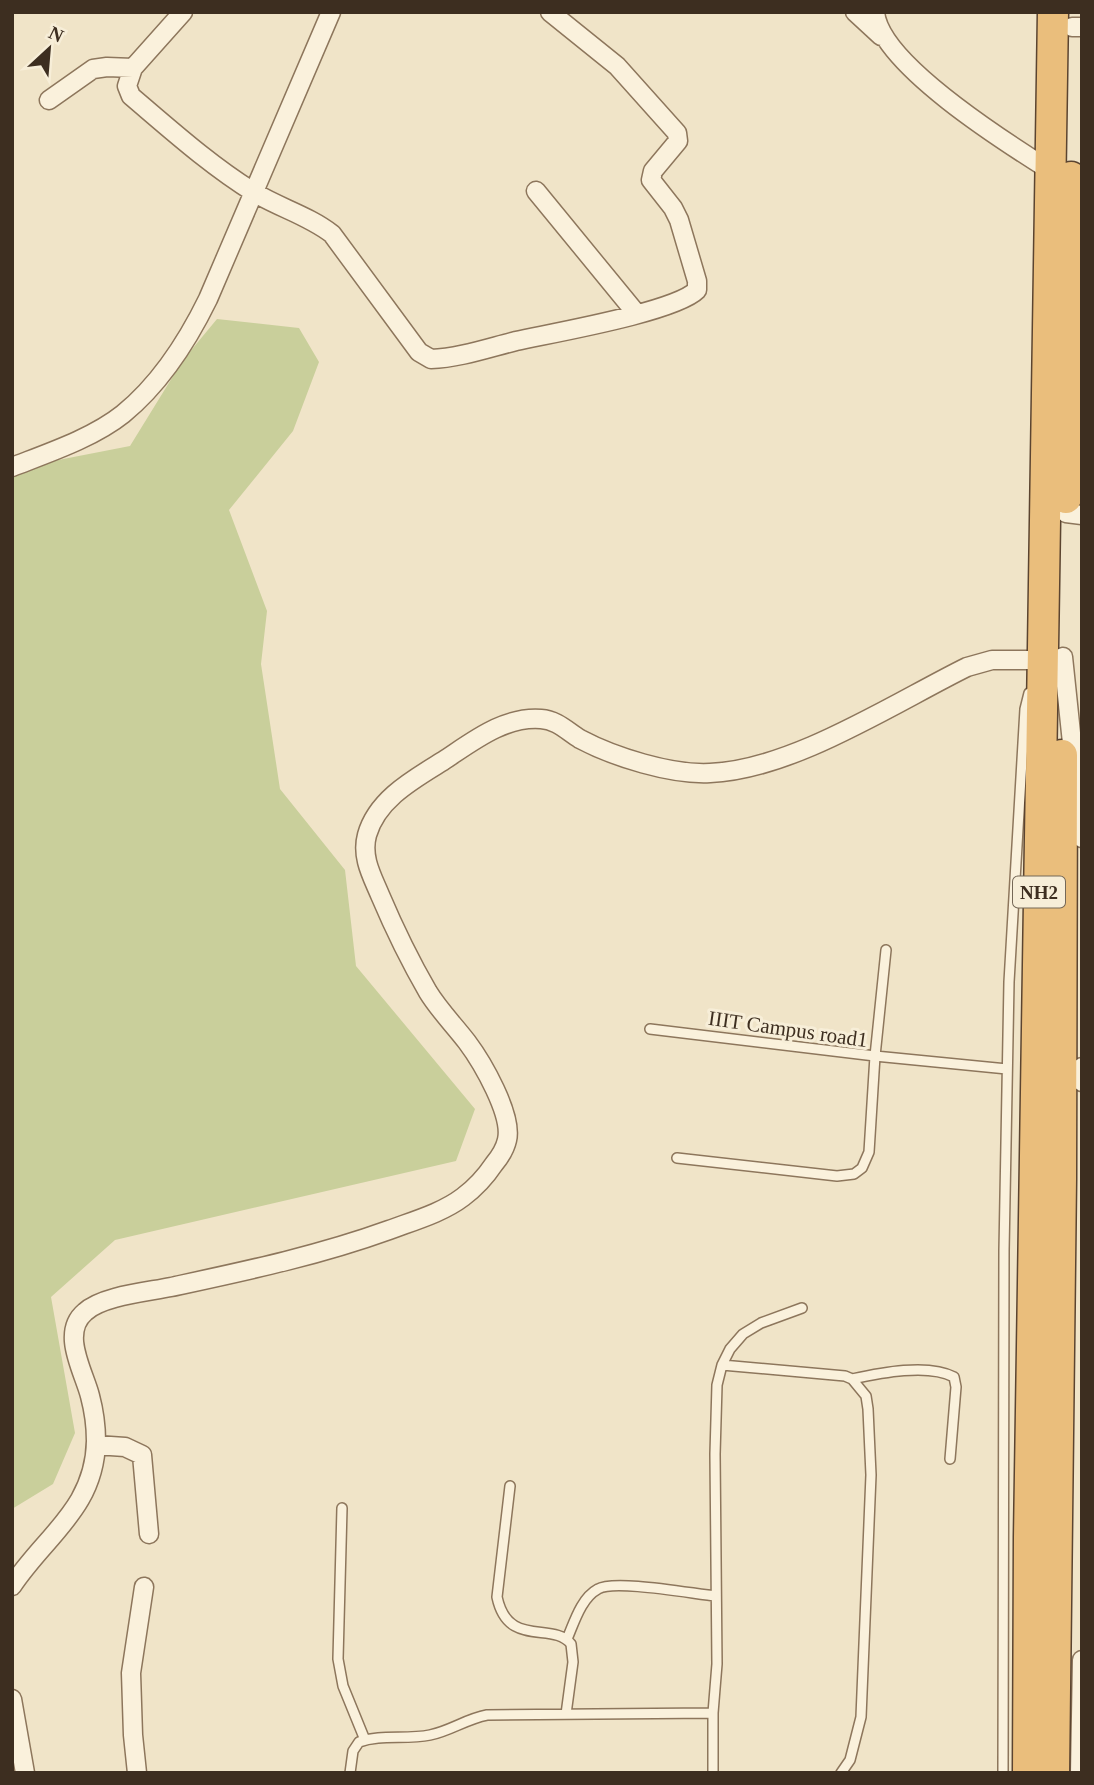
<svg xmlns="http://www.w3.org/2000/svg" width="1094" height="1785" font-family="'Times New Roman',serif">
<rect width="100%" height="100%" fill="#f0e4c8"/>
<path fill="#c9cf9b" d="M 217,319 L 299,328 L 319,362 L 293,431 L 229,510 L 267,611 L 261,664 L 280,789 L 345,870 L 356,966 L 475,1109 L 456,1161 L 115,1240 L 51,1297 L 75,1433 L 53,1484 L 12,1509 L 12,469 L 130,446 L 183,360 Z"/>
<g fill="none" stroke-linecap="round" stroke-linejoin="round">
<g stroke="#8d765c" stroke-width="12">
<path id="service" d="M 650,1029 L 875,1056 L 1007,1069
M 677,1158 L 837,1176 L 854,1174 L 862,1168 L 869,1152 L 875,1056 L 886,950
M 722,1365 L 845,1376 L 852,1379 L 866,1396 L 868,1409 L 871,1475 L 861,1717 L 850,1760 L 841,1773
M 852,1379 C 880,1373 928,1363 954,1377 L 956,1387 L 950,1459
M 510,1486 L 497,1597 C 508,1649 553,1621 571,1644 L 573,1662 L 566,1714
M 342,1508 L 338,1659 L 343,1686 L 365,1740
M 567,1639 C 574,1623 581,1598 598,1589 C 614,1579 694,1594 716,1596
M 350,1773 L 353,1751 L 359,1742 C 381,1734 406,1740 430,1735 C 450,1731 466,1719 487,1715 L 713,1713
M 713,1773 L 713,1713 L 717,1664 L 715,1454 L 717,1385 L 722,1365 L 730,1349 L 743,1334 L 761,1323 L 802,1308
M 1003,1773 L 1004,1251 L 1009,982 L 1025,709 L 1029,693"/>
</g>
<g stroke="#8d765c" stroke-width="21">
<path id="minor" d="M 183,12 L 133,68 L 127,86 L 131,96 C 171,130 211,166 255,193 C 280,208 309,216 332,234 L 419,352 L 431,359 C 459,358 488,348 516,341 C 552,333 675,312 697,290 L 697,281 L 679,220 L 673,208 L 651,180 L 653,171 L 678,141 L 677,133 L 617,66 L 550,12
M 855,12 L 881,36
M 875,12 C 880,64 1008,144 1051,171
M 1072,27 L 1082,27
M 49,100 L 93,69 L 107,67 L 133,68
M 536,191 L 636,313
M 12,467 C 48,453 93,438 123,414 C 161,383 187,342 208,299 L 331,12
M 1066,513 L 1082,515
M 1063,657 L 1082,838
M 1082,1067 L 1082,1082
M 96,1445 L 125,1447 L 142,1455 L 149,1534
M 12,1586 C 45,1536 95,1508 96,1441 C 96,1426 94,1411 90,1396 C 84,1372 60,1333 85,1312 C 102,1296 147,1292 171,1287 C 245,1271 317,1256 389,1230 C 413,1221 442,1213 463,1197 C 475,1188 486,1176 494,1164 C 499,1158 505,1149 507,1140 C 513,1115 482,1062 467,1042 C 454,1025 439,1010 428,992 C 410,961 394,928 380,895 C 372,876 361,857 367,835 C 377,799 414,779 443,761 C 472,742 504,716 541,719 C 557,720 567,731 580,739 C 614,757 671,775 710,773 C 792,770 894,703 967,667 L 992,660 L 1043,660
M 12,1699 L 25,1773
M 137,1773 L 133,1735 L 131,1673 L 144,1587
M 1080,1773 L 1082,1660"/>
</g>
<g stroke="#5b4430" stroke-width="33">
<path id="trunk" d="M 1066,498 L 1071,177
M 1028,1773 L 1029,1537 L 1053,12
M 1054,1773 L 1061,1179 L 1062,755"/>
</g>
<use href="#service" stroke="#faf1dc" stroke-width="9"/>
<use href="#minor" stroke="#faf1dc" stroke-width="18"/>
<use href="#trunk" stroke="#eabe7c" stroke-width="30"/>
</g>
<g text-anchor="middle" stroke-width="6" stroke-linejoin="round" paint-order="stroke">
<rect fill="#f7eed8" stroke="#756857" stroke-width="2" x="1013" y="876.5" width="52" height="31" rx="5"/>
<g font-size="19" font-weight="bold" fill="#3d2e20">
<text x="1039" y="899">NH2</text>
</g>
<g font-size="21" fill="#3d2e20" stroke="#f7eed8">
<text transform="translate(788 1029) rotate(8)" y="7">IIIT Campus road1</text>
</g>
</g>
<rect width="1094" height="1785" fill="none" stroke="#3d2e20" stroke-width="28"/>
<g transform="translate(49 49) rotate(26)" stroke="#f7eed8" stroke-width="5" paint-order="stroke">
<path d="M0-5L12 26L0 18L-12 26Z" fill="#3d2e20"/>
<text y="-10" font-size="19" font-weight="bold" text-anchor="middle" fill="#3d2e20">N</text>
</g>
</svg>
